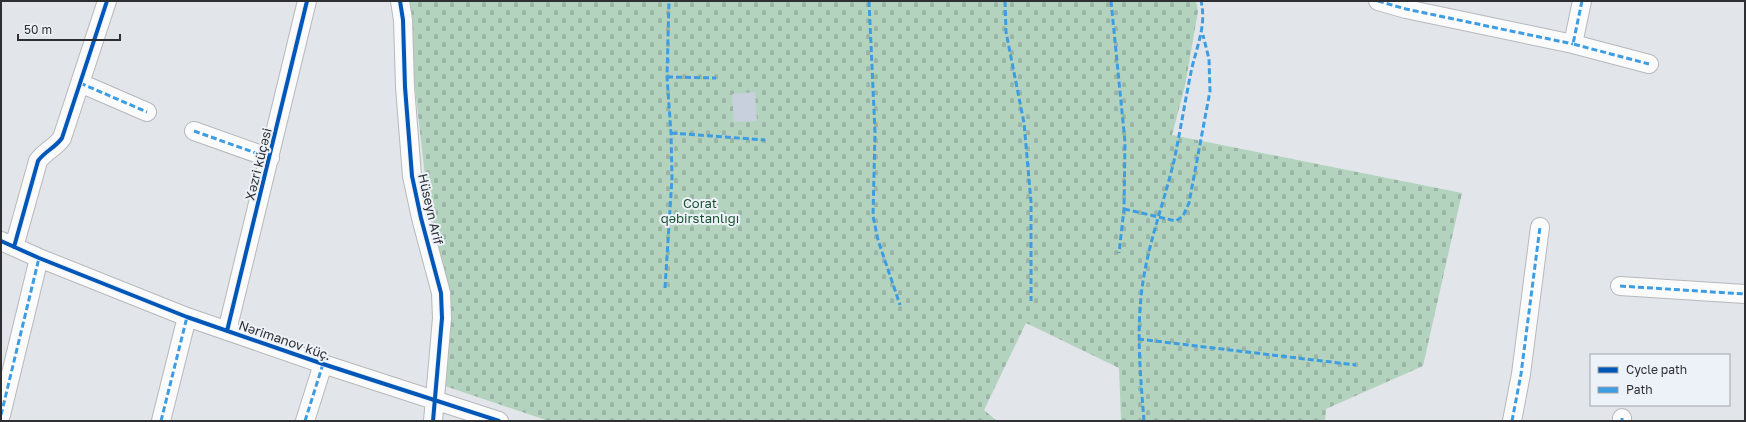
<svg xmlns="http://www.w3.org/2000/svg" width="1746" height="422" font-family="'Golos Text',sans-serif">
<defs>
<pattern id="cemetery-stones" width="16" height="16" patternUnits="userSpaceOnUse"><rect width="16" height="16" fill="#b3d3bf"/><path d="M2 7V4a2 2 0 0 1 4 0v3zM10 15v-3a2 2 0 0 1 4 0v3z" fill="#9ab5a5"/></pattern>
</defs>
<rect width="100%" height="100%" fill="#e2e5e9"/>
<path fill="url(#cemetery-stones)" d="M 409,1 L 1196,1 L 1198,11 L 1185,86 L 1172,135 L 1462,193 L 1423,366 L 1326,409 L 1325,421 L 1121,421 L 1119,368 L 1026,323 L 984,410 L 997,421 L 549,421 L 442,385 L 448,345 L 450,299 L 427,193 L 414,79 L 413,21 Z"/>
<path fill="#c9d0dd" d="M 755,92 L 757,121 L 734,122 L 732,94 Z"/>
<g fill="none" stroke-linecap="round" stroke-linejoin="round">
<g stroke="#b6b8bb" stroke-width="20">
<path id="minor" d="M 400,1 L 403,20 L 405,87 L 412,176 L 421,218 L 441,293 L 442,318 L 433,421
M 1378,1 L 1406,9 L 1573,44
M 1582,1 L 1573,44 L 1649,64
M 80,83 L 147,112
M 194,131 L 270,158
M 1,241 L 39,258 L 187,317 L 323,364 L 499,421
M 14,247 L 38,161 C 45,151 55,148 62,138 L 107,1
M 1620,286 L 1745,294
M 227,331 L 307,1
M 1,415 L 39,258
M 161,421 L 187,317
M 305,421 L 323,364
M 1512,421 L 1521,374 L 1540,227
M 1622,421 L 1622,418"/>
</g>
<use href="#minor" stroke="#fbfbfc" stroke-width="18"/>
<path stroke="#3d9de2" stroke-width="3" stroke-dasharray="6 3" stroke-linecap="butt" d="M 869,1 L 875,132 L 873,216 L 878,240 L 900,305
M 1005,1 L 1006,32 L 1024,123 L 1031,202 L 1031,301
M 1111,1 L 1125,142 L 1124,209 L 1119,253
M 1378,1 L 1406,9 L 1573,44
M 1582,1 L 1573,44 L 1649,64
M 667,77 L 716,78
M 80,83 L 147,112
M 194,131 L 270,158
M 671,133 L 765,140
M 1124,209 L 1176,221 L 1183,216 L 1189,203 L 1210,91 L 1209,59 L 1203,35
M 1620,286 L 1745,294
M 665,288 L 672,178 L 671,133 L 667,77 L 669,1
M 1138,339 L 1356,365
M 1,415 L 39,258
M 161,421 L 187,317
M 305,421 L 323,364
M 1144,421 C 1140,369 1135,322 1145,270 C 1152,233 1165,198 1174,161 C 1180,132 1185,102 1191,72 C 1196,48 1207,26 1201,1
M 1512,421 L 1521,374 L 1540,227
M 1622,421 L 1622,418"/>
<g stroke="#edf2f9" stroke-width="6">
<path id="cycleway" d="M 400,1 L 403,20 L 405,87 L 412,176 L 421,218 L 441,293 L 442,318 L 433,421
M 1,241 L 39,258 L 187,317 L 323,364 L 499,421
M 14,247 L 38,161 C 45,151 55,148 62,138 L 107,1
M 227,331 L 307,1"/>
</g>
<use href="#cycleway" stroke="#0057b8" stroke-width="4"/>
</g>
<g text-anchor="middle" stroke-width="4" stroke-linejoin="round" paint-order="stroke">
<g font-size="13" fill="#2d2f32" stroke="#edf2f9">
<text transform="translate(258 164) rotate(-76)" y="5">Xəzri küçəsi</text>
<text transform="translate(431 209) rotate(77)" y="5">Hüseyn Arif</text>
<text transform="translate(285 340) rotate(19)" y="5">Nərimanov küç.</text>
</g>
<g font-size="13" fill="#1b5331" stroke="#edf2f9">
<text x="700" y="208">Corat<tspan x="700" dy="15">qəbirstanlığı</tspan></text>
</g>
</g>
<rect width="1746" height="422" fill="none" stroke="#2d2f32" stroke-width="4"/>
<rect x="1590" y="354" width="140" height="52" fill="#edf2f9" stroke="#a0a4a9"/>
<rect x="1598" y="367" width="20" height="6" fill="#0057b8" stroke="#a0a4a9"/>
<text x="1626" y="374" font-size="12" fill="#2d2f32">Cycle path</text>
<rect x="1598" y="387" width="20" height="6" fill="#3d9de2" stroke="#a0a4a9"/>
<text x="1626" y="394" font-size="12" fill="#2d2f32">Path</text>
<path d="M18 34v6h102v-6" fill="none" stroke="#2d2f32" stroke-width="2"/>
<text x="24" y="34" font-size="12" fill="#2d2f32" stroke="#edf2f9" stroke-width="3" paint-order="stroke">50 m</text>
</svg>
